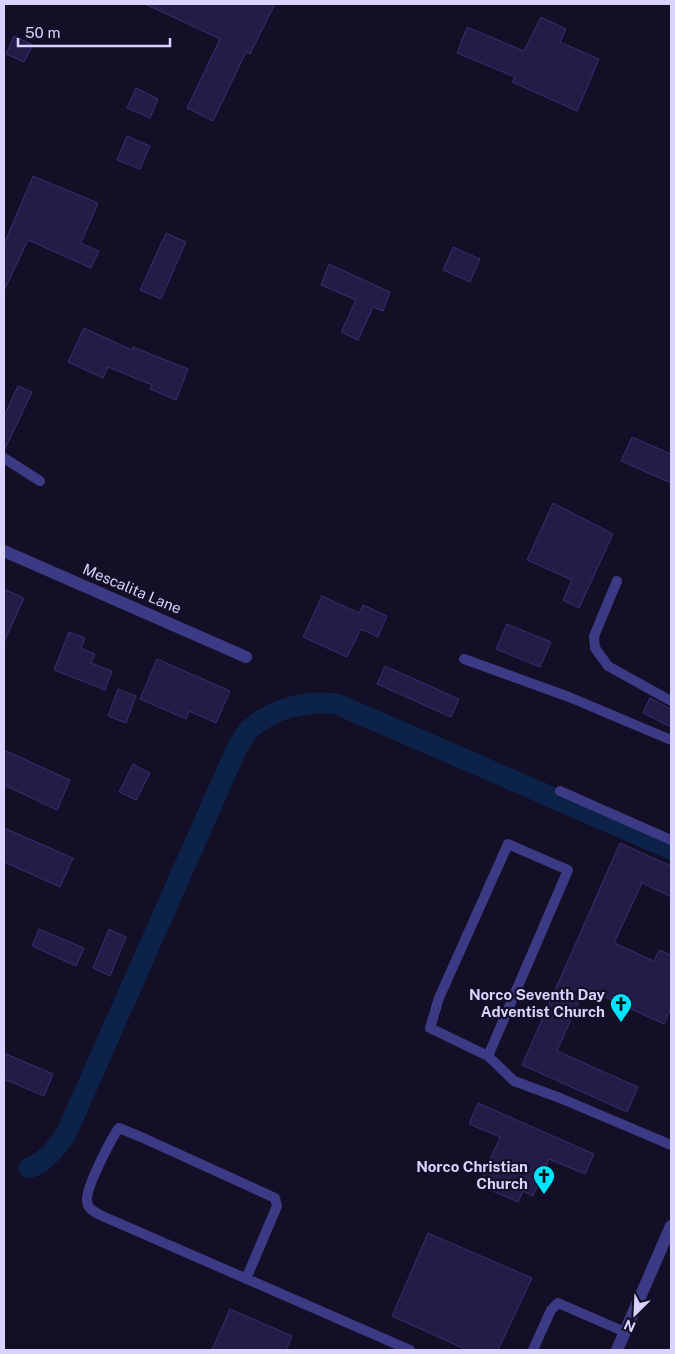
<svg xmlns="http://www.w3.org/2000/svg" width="675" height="1354" font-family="'Public Sans',sans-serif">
<rect width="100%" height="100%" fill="#130f26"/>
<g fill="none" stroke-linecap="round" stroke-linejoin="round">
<path stroke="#0c2248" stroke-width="21" d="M 29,1168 C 45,1162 57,1148 66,1134 L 236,750 C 240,744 244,735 249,730 C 273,708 306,700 337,704 L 671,849"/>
</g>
<path fill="#241b47" stroke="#3b2d73" d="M 145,4 L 275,4 L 250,54 L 246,52 L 213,121 L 187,108 L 220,39 Z
M 541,17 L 566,29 L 560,42 L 599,59 L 577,111 L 512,82 L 515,77 L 457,53 L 467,27 L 524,51 Z
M 14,36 L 33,45 L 24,62 L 6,54 Z
M 136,88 L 158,99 L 150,118 L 127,108 Z
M 127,136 L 150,146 L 140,169 L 117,160 Z
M 33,176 L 98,203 L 81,243 L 99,251 L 91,268 L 28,240 L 4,291 L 4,244 Z
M 166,233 L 186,242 L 161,299 L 140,290 Z
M 453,247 L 480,259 L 470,282 L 443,270 Z
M 329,264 L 390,292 L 383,311 L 373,307 L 358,340 L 341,332 L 356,300 L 321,285 Z
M 84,328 L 132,350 L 133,347 L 188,369 L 176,400 L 150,389 L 152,385 L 108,367 L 103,378 L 68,362 Z
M 18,386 L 32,392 L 4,451 L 4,416 Z
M 632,437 L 671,454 L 671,483 L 621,461 Z
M 553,503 L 613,534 L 579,608 L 563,600 L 572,580 L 527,560 Z
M 4,589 L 24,598 L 4,642 Z
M 322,596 L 359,613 L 363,605 L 387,616 L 378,637 L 361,629 L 347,657 L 303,637 Z
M 507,624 L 551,642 L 540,667 L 496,649 Z
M 69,632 L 85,638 L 81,648 L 95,654 L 91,663 L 112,671 L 105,690 L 54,670 Z
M 157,659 L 230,691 L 216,723 L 189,711 L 186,719 L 140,699 Z
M 385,666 L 459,699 L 451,717 L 377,684 Z
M 118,689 L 136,696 L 126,723 L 108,716 Z
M 650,698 L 671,709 L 671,727 L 643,713 Z
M 4,750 L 70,780 L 57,810 L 4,785 Z
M 133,764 L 150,773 L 136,800 L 119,792 Z
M 4,828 L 73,858 L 60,887 L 4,862 Z
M 620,843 L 671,866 L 671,897 L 642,883 L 614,943 L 654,961 L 659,950 L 671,955 L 671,1008 L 664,1024 L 585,988 L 557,1051 L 638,1087 L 627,1112 L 522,1065 Z
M 39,929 L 84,948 L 76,966 L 32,946 Z
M 109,929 L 126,937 L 110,976 L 93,968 Z
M 4,1053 L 53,1074 L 44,1096 L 4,1079 Z
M 478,1103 L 594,1154 L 585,1174 L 549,1159 L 533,1196 L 523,1191 L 518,1202 L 479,1185 L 500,1137 L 469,1124 Z
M 428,1233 L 532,1278 L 498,1350 L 467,1350 L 392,1316 Z
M 230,1309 L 292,1336 L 286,1350 L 212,1350 Z"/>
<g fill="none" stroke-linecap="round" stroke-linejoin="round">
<path stroke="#3d3a85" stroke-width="10" d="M 4,458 L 40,481
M 617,581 L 594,636 L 595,648 L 608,666 L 671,701
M 464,659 L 569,697 L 671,740
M 560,791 L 671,840
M 488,1056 L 568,870 L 508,844 L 439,998 L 430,1028 L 488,1056 L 514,1081 L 560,1098 L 671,1145
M 246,1279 L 277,1206 L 275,1198 L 141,1137 L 119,1128 C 111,1139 85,1189 87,1201 C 88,1209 93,1211 100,1215 L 410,1350
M 533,1350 L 551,1310 L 558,1303 L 625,1332"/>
<path stroke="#3d3a85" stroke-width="12" d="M 4,551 L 246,657
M 617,1350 L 671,1226"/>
</g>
<defs>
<g id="church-pin" transform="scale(1.125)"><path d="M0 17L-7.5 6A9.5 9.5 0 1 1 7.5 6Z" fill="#00e5ff" stroke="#130f26"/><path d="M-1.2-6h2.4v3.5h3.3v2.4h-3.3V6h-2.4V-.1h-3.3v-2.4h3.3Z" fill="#111"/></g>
</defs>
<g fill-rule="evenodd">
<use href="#church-pin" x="621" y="1004"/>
<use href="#church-pin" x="544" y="1176"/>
</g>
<g text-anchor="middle" stroke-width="4.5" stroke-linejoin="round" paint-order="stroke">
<g font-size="15" fill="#d9d4ff" stroke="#130f26">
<text transform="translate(132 589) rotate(23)" y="5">Mescalita Lane</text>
</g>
<g font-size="15" font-weight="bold" fill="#d9d4ff" stroke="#130f26" text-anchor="end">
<text x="605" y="1000">Norco Seventh Day<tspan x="605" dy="17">Adventist Church</tspan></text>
<text x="528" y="1172">Norco Christian<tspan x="528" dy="17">Church</tspan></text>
</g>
</g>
<rect width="675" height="1354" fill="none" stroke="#d9d4ff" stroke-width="10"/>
<g transform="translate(635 1314) rotate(204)" stroke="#130f26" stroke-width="4" paint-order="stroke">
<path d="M0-4L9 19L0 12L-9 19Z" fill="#d9d4ff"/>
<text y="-8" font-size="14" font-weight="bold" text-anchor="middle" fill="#d9d4ff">N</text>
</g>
<path d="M18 38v8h152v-8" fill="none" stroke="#d9d4ff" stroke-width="2.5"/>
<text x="25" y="38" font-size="15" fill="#d9d4ff" stroke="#130f26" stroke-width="4" paint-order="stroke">50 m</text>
</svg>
